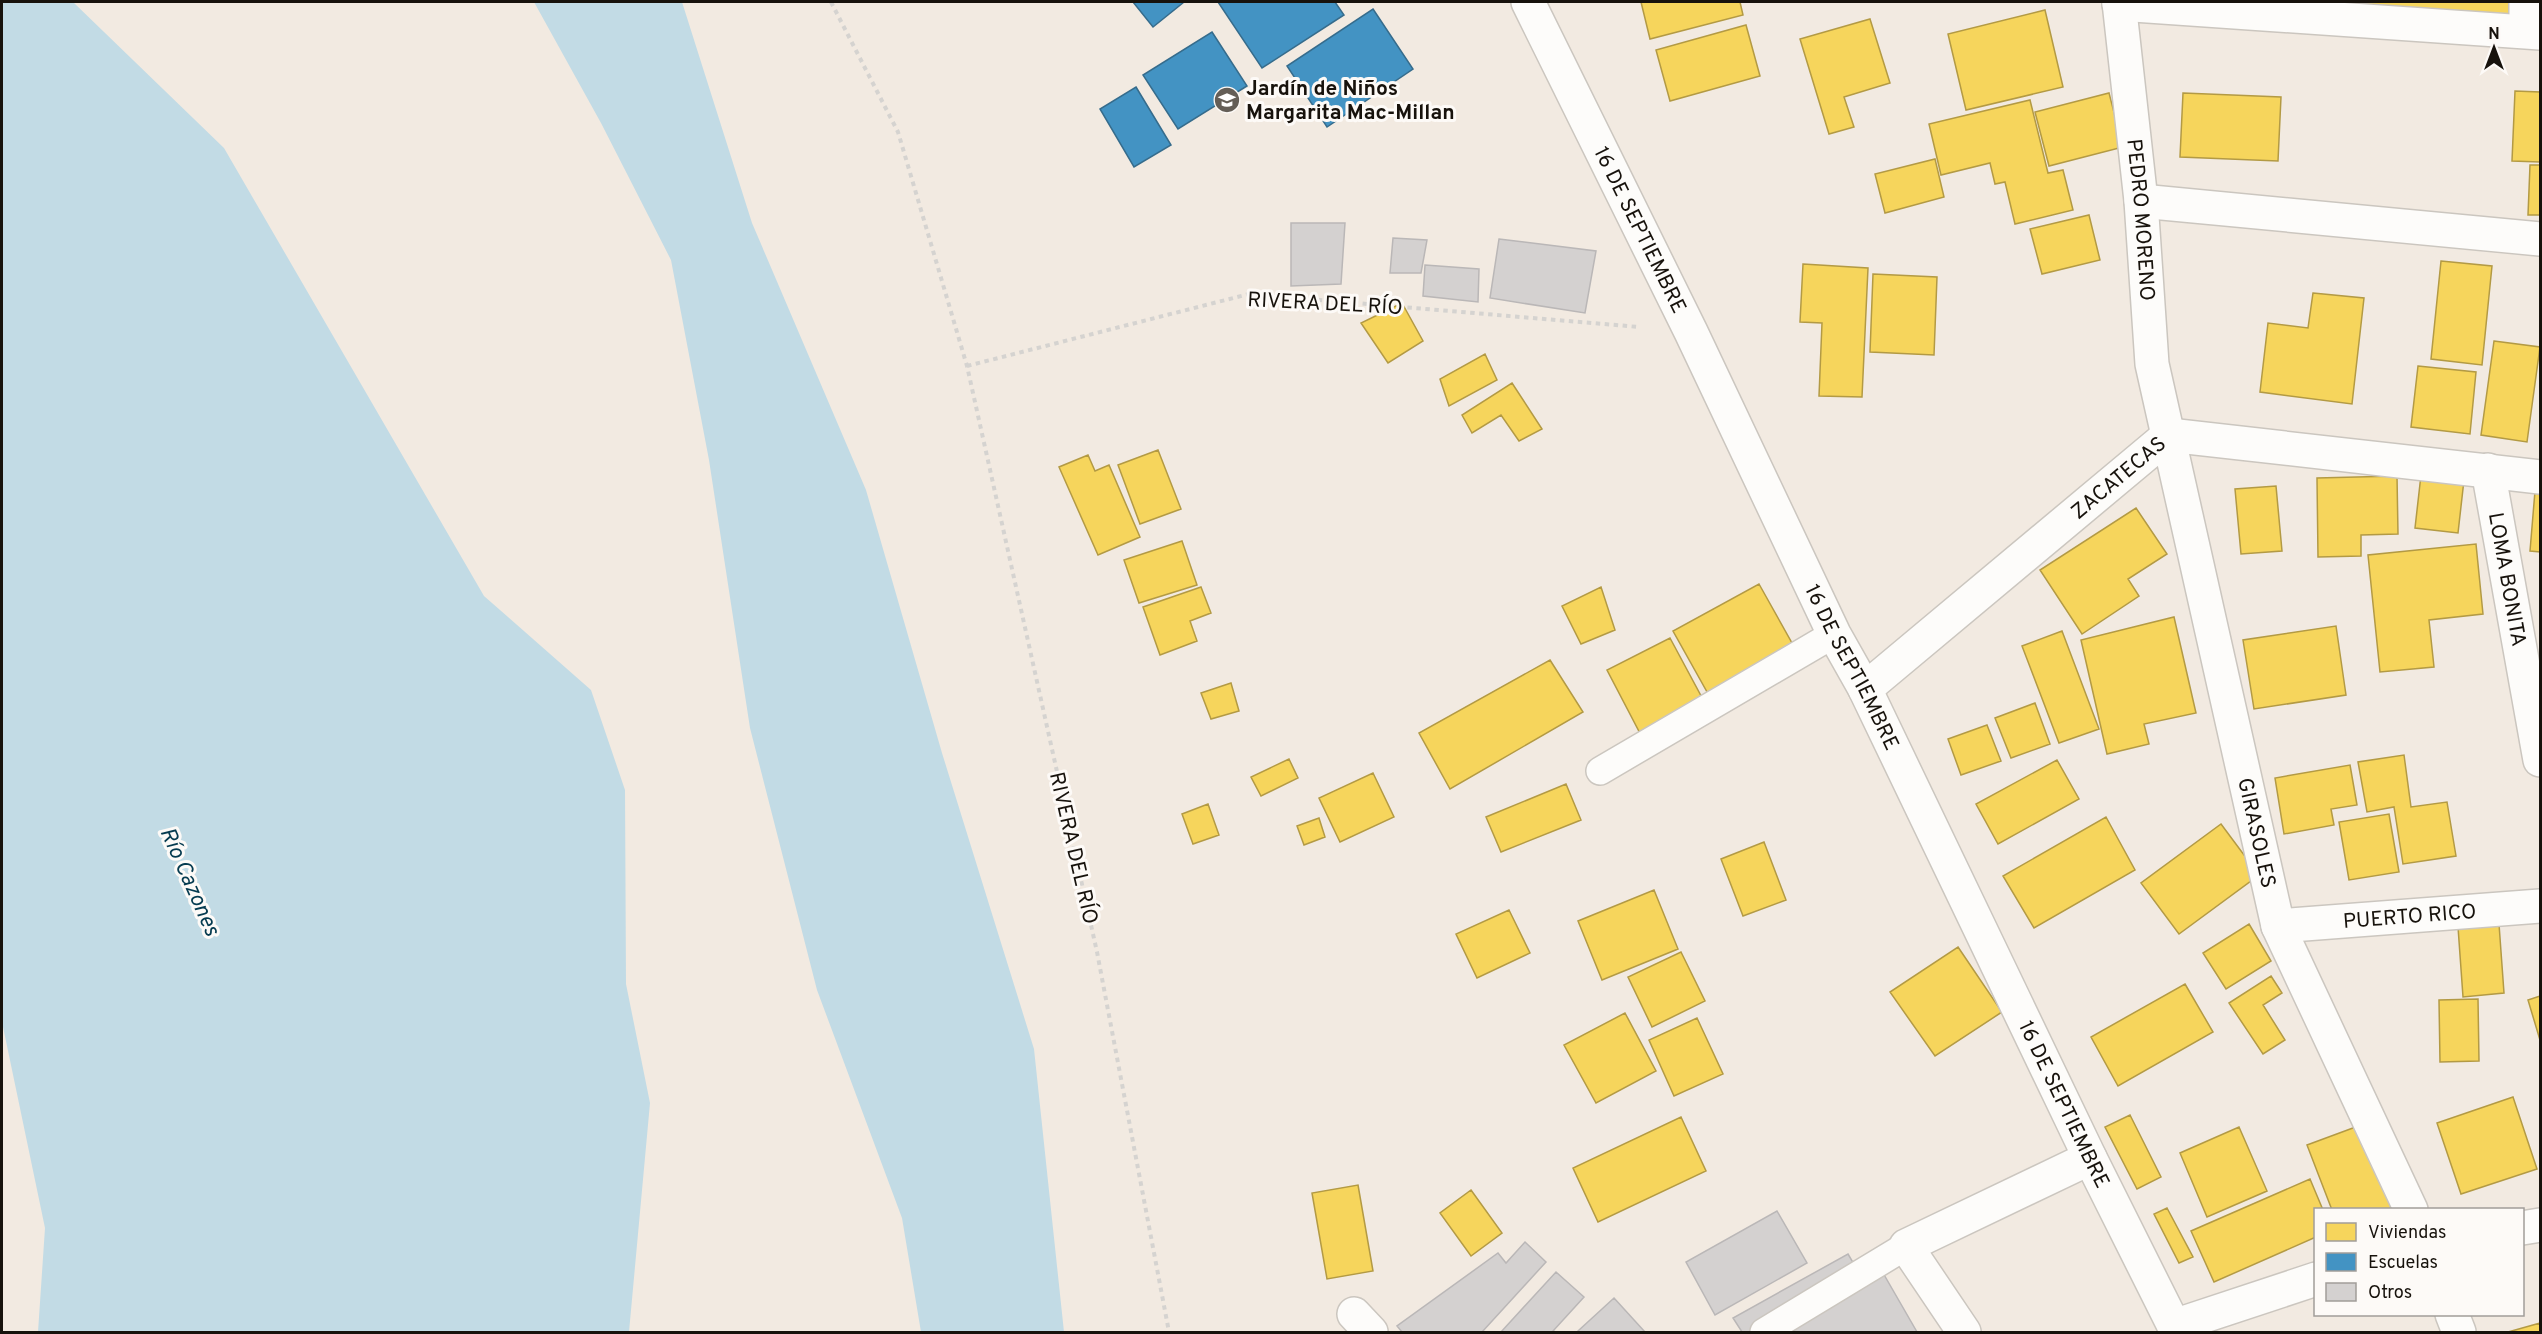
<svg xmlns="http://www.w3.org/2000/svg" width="2542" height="1334" font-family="Overpass,sans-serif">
<rect width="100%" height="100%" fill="#f2eae1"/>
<path fill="#c2dbe5" d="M 2,2 L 73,2 L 224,148 L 484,596 L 591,690 L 625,790 L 626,984 L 650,1103 L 629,1332 L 38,1332 L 45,1228 L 2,1022 Z
M 534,2 L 682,2 L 752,223 L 866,490 L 942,753 L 1034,1049 L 1064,1332 L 921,1332 L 902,1218 L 817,990 L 750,728 L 709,460 L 671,260 L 601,123 Z"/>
<path fill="#f6d55c" stroke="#b39a44" stroke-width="1.5" d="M 1641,2 L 1740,2 L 1743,15 L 1650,39 Z
M 2354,2 L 2519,2 L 2519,16 L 2354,14 Z
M 2045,10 L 2063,87 L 1966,110 L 1948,34 Z
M 1870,19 L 1890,83 L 1844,97 L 1854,127 L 1829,134 L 1800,39 Z
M 1746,25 L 1760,76 L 1670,101 L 1656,50 Z
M 2515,91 L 2540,92 L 2540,162 L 2512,161 Z
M 2109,93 L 2123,147 L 2049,166 L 2035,112 Z
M 2183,93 L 2281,97 L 2278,161 L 2180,157 Z
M 2030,100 L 2048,173 L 2063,170 L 2073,210 L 2015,224 L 2005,182 L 1995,184 L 1990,163 L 1941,175 L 1929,124 Z
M 1935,159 L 1944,197 L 1885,213 L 1875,174 Z
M 2530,165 L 2540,165 L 2540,215 L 2528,215 Z
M 2089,215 L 2100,260 L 2042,274 L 2030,229 Z
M 2441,261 L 2492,266 L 2482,365 L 2431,359 Z
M 1803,264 L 1868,268 L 1862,397 L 1819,396 L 1822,323 L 1800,322 Z
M 1873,274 L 1937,277 L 1934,355 L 1870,352 Z
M 2313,293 L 2364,298 L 2352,404 L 2260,392 L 2268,323 L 2308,328 Z
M 1402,303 L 1423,341 L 1388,363 L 1361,323 Z
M 2494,341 L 2540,347 L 2527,442 L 2481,435 Z
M 1485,354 L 1497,380 L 1449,406 L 1440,379 Z
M 2418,366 L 2476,372 L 2470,434 L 2411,427 Z
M 1512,383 L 1542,429 L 1519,441 L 1501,415 L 1472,433 L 1462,415 Z
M 1158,450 L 1181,509 L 1140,524 L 1118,465 Z
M 1088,455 L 1095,471 L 1109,465 L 1140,537 L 1098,555 L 1059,467 Z
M 2421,475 L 2464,480 L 2458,533 L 2415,528 Z
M 2397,476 L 2398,534 L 2361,535 L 2361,556 L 2318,557 L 2317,478 Z
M 2276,486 L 2282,551 L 2241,554 L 2235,489 Z
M 2535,491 L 2540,491 L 2540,552 L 2530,551 Z
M 2136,508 L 2167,554 L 2128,579 L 2139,596 L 2082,634 L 2040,570 Z
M 1182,541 L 1197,585 L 1139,603 L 1124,560 Z
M 2476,544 L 2483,614 L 2429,620 L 2434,667 L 2380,672 L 2368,555 Z
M 1759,584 L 1797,652 L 1711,699 L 1673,631 Z
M 1201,587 L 1211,613 L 1190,621 L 1197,641 L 1160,655 L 1143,607 Z
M 1601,587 L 1615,630 L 1581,644 L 1562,606 Z
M 2174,617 L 2196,713 L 2144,724 L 2149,744 L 2107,754 L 2081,640 Z
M 2336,626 L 2346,695 L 2254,709 L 2243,640 Z
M 2062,631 L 2099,729 L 2059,743 L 2022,646 Z
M 1670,638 L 1707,707 L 1643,739 L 1607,670 Z
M 1550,660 L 1583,712 L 1450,789 L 1419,733 Z
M 1231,683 L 1239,711 L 1211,719 L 1201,693 Z
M 2035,703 L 2050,744 L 2011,758 L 1995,718 Z
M 1987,725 L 2001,761 L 1961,775 L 1948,739 Z
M 2404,755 L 2411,807 L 2447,802 L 2456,856 L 2403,864 L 2394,807 L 2367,812 L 2358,762 Z
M 1289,759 L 1298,778 L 1261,796 L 1251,777 Z
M 2057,760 L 2079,799 L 1998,844 L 1976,804 Z
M 2350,765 L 2357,805 L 2331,809 L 2334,825 L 2284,834 L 2275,778 Z
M 1373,773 L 1394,817 L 1340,842 L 1319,798 Z
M 1566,784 L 1581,820 L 1501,852 L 1486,817 Z
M 1208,804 L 1219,835 L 1193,844 L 1182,814 Z
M 2389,814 L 2399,872 L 2349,880 L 2339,822 Z
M 2106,817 L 2135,870 L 2034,928 L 2003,876 Z
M 1319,818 L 1325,837 L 1304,845 L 1297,826 Z
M 2221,824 L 2259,875 L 2179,934 L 2141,883 Z
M 1764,842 L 1786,900 L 1743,916 L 1721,859 Z
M 1654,890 L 1678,949 L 1602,980 L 1578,921 Z
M 1509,910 L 1530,953 L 1477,978 L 1456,934 Z
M 2249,924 L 2271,961 L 2226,989 L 2203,953 Z
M 2499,924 L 2504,993 L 2463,997 L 2458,927 Z
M 1958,947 L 2002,1012 L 1935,1056 L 1890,992 Z
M 1681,952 L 1705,1001 L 1652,1027 L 1628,977 Z
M 2271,976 L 2282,993 L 2263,1005 L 2285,1040 L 2263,1054 L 2229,1003 Z
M 2185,984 L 2213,1032 L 2118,1086 L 2091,1037 Z
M 2540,996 L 2540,1040 L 2528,1000 Z
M 2478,999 L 2479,1061 L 2440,1062 L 2439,1000 Z
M 1625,1013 L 1656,1071 L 1596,1103 L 1564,1045 Z
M 1697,1018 L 1723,1074 L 1674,1096 L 1649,1040 Z
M 2513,1097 L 2537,1169 L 2461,1194 L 2437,1123 Z
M 2130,1115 L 2161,1177 L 2137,1189 L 2105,1127 Z
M 1681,1117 L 1706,1171 L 1598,1222 L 1573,1168 Z
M 2361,1125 L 2394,1210 L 2332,1210 L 2307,1145 Z
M 2239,1127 L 2267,1191 L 2207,1217 L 2180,1153 Z
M 2310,1179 L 2323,1210 L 2316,1210 L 2316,1237 L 2214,1282 L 2191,1231 Z
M 1358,1185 L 1373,1271 L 1327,1279 L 1312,1193 Z
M 1471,1190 L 1502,1233 L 1471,1256 L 1440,1213 Z
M 2167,1208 L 2193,1257 L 2179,1263 L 2154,1214 Z
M 2540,1323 L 2540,1332 L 2508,1332 Z"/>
<path fill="#4393c3" stroke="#366c8c" stroke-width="1.5" d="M 1133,2 L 1184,2 L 1153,27 Z
M 1218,2 L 1335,2 L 1344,15 L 1262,68 Z
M 1373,9 L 1413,69 L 1327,127 L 1287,66 Z
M 1212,32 L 1247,86 L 1178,129 L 1143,75 Z
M 1136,87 L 1171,145 L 1134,167 L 1100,109 Z"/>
<path fill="#d4d1d0" stroke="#bab7b7" stroke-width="1.5" d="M 1291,223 L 1345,223 L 1341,284 L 1291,286 Z
M 1393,238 L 1427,240 L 1421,273 L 1390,273 Z
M 1499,239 L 1596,251 L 1585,313 L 1490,298 Z
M 1425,265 L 1479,269 L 1478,302 L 1423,296 Z
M 1777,1211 L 1807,1263 L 1715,1315 L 1686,1262 Z
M 1525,1242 L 1546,1262 L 1482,1332 L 1402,1332 L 1397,1326 L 1498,1253 L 1506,1263 Z
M 1848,1254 L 1865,1283 L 1883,1273 L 1917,1332 L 1742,1332 L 1733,1318 Z
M 1556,1272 L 1584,1297 L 1553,1331 L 1555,1332 L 1501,1332 Z
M 1614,1298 L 1645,1332 L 1579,1332 L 1578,1331 Z"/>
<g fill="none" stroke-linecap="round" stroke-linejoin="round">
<g stroke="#cbc6bf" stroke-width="30">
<path id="service" d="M 1600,771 L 1834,634
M 1764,1332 L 1906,1246"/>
</g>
<g stroke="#cbc6bf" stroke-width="36">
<g id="minor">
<path id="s1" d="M 1528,2 L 1691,332 L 1834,634 L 1865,689 L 2090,1158 L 2177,1332"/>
<path id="s2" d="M 2119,2 L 2141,201 L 2152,364 L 2278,926 L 2411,1210"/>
<path d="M 2526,2 L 2526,31"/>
<path d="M 2119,4 L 2540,33"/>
<path d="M 2141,201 L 2540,239"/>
<path id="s3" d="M 2488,470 L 2540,760"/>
<path id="s4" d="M 1865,689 L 2169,435 L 2540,477"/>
<path id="s5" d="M 2278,926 L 2540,906"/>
<path d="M 2522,1228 L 2540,1225"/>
<path d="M 1354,1314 L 1371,1332"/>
<path d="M 2452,1314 L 2459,1332"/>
<path d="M 2174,1326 L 2316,1279"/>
<path d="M 1964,1332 L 1906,1246 L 2090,1158"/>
</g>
</g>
<path stroke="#d5d3d0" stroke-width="4" stroke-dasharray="4.5 4.5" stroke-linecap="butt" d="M 831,2 L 898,132 L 967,366 L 1097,952 L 1169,1332
M 967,366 L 1249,294 L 1639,327"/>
<use href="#service" stroke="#fdfcfa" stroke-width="27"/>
<use href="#minor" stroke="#fdfcfa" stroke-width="33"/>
</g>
<defs>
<g id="school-disc" transform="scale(1.35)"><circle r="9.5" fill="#645e57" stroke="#fdfaf7"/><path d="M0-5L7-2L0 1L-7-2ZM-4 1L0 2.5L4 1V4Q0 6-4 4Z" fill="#fff"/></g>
</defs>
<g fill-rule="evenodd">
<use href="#school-disc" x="1227" y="100"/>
</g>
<g text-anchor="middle" stroke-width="6" stroke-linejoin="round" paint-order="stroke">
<g font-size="21" font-weight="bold" fill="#17120c" stroke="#fdfaf7" text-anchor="start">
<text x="1246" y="95">Jardín de Niños<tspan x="1246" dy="24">Margarita Mac-Millan</tspan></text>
</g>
<g font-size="21" fill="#17120c" stroke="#fdfaf7">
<text dy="7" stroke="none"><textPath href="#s2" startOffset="219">PEDRO MORENO</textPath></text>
<text dy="7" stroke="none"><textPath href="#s1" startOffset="254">16 DE SEPTIEMBRE</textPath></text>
<text transform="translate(1325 303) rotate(3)" y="7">RIVERA DEL RÍO</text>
<text dy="7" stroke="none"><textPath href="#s4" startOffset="330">ZACATECAS</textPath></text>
<text dy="7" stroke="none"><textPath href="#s3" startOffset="111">LOMA BONITA</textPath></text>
<text dy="7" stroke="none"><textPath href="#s1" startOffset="740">16 DE SEPTIEMBRE</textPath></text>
<text dy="7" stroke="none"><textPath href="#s2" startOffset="844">GIRASOLES</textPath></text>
<text transform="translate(1074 848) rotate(77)" y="7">RIVERA DEL RÍO</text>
<text dy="7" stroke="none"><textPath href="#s5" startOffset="132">PUERTO RICO</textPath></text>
<text dy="7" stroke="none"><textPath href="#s1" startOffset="1226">16 DE SEPTIEMBRE</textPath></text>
</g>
<g font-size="22" font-style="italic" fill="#053b50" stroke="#fdfaf7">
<text transform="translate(191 881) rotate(66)" y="8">Río Cazones</text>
</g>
</g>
<rect width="2542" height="1334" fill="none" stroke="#17120c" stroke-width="6"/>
<rect x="2314" y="1208" width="210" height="108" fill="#fdfaf7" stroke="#a19d99" stroke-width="1.5"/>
<rect x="2326" y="1223" width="30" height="18" fill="#f6d55c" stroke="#a19d99" stroke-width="1.5"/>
<text x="2368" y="1238" font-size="18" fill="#17120c">Viviendas</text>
<rect x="2326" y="1253" width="30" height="18" fill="#4393c3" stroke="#a19d99" stroke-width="1.5"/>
<text x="2368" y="1268" font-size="18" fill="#17120c">Escuelas</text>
<rect x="2326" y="1283" width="30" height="18" fill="#d4d1d0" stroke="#a19d99" stroke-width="1.5"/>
<text x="2368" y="1298" font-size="18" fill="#17120c">Otros</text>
<g transform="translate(2494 48)" stroke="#fdfaf7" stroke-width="4.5" paint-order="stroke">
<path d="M0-4.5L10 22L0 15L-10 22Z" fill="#17120c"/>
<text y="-9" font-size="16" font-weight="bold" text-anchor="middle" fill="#17120c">N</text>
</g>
</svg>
